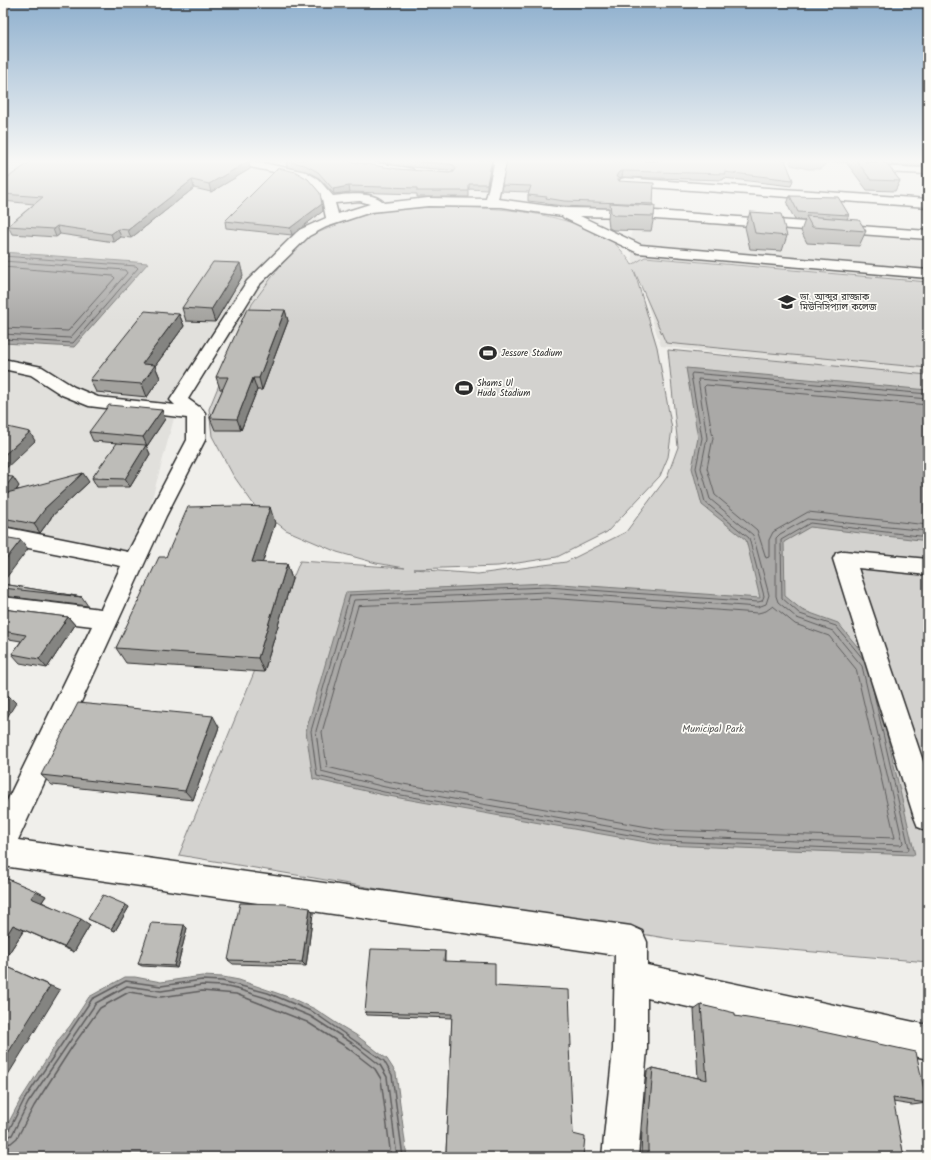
<svg xmlns="http://www.w3.org/2000/svg" width="931" height="1160" font-family="Kalam,'Noto Sans Bengali',sans-serif">
<rect width="100%" height="100%" fill="#f0efeb"/>
<filter id="ink" filterUnits="userSpaceOnUse"><feTurbulence type="fractalNoise" baseFrequency=".025" numOctaves="2"/><feDisplacementMap in="SourceGraphic" scale="8" xChannelSelector="R" yChannelSelector="G"/><feConvolveMatrix kernelMatrix="1 2 1 2 8 2 1 2 1" color-interpolation-filters="sRGB"/></filter>
<g filter="url(#ink)">
<path fill="#e1e0dc" d="M 3,160 L 233,160 L 302,174 L 321,224 L 179,400 L 135,561 L 3,531 Z
M 631,216 L 928,237 L 928,379 L 661,346 L 632,258 Z"/>
<path fill="#d3d2cf" stroke="#7f7e7d" fill-rule="evenodd" d="M 431,207 C 477,207 522,208 566,221 C 579,224 592,228 604,234 C 612,239 628,257 632,265 L 645,257 L 928,282 L 928,368 L 666,343 L 634,270 L 657,347 L 672,429 L 668,457 L 660,476 L 607,532 L 557,557 L 498,566 L 414,569 L 478,574 L 566,562 L 626,532 L 667,477 L 678,447 L 668,350 L 928,375 L 928,962 L 677,940 L 179,855 L 300,561 L 405,568 L 376,563 L 337,552 L 286,530 L 254,505 L 233,475 L 212,436 L 209,409 L 252,304 L 289,254 L 302,241 L 310,236 L 353,218 L 382,211 ZM 287,322 L 262,390 L 220,389 ZM 252,402 L 241,430 L 215,429 Z"/>
<path fill="#aaa9a7" stroke="#777775" d="M 791,160 L 826,160 L 825,165 L 820,169 L 808,169 L 791,165 L 790,162 Z
M 3,252 L 148,263 L 74,347 L 3,343 Z
M 686,368 L 928,390 L 928,541 L 810,527 L 784,542 L 785,596 L 802,610 L 838,623 L 870,662 L 915,855 L 663,845 L 383,795 L 313,779 L 306,731 L 346,592 L 547,583 L 760,598 L 746,540 L 702,505 L 692,468 L 698,438 Z
M 202,976 L 223,977 L 239,980 L 291,998 L 315,1009 L 336,1023 L 356,1035 L 387,1059 L 396,1073 L 407,1157 L 3,1157 L 3,1133 L 21,1099 L 60,1038 L 70,1026 L 89,997 L 125,977 L 135,977 L 161,982 Z"/>
<g fill="none" stroke-linecap="round" stroke-linejoin="round">
<path stroke="#5e5d5d" stroke-width="1" d="M 3,256 L 136,266 L 138,268 L 73,343 L 3,339
M 3,261 L 125,270 L 127,273 L 70,338 L 3,334
M 3,267 L 113,276 L 115,278 L 68,331 L 3,328
M 928,399 L 698,379 L 707,438 L 701,468 L 710,499 L 753,535 L 769,595 L 766,604 L 758,607 L 547,592 L 354,600 L 316,731 L 321,771 L 385,787 L 664,836 L 901,845 L 903,843 L 862,666 L 833,631 L 797,618 L 778,602 L 776,596 L 776,538 L 780,534 L 807,519 L 928,531
M 928,405 L 706,385 L 704,387 L 713,438 L 707,468 L 715,495 L 757,530 L 766,558 L 769,557 L 769,540 L 773,532 L 808,512 L 928,525
M 547,598 L 758,613 L 766,611 L 773,606 L 795,624 L 829,636 L 856,669 L 895,838 L 665,830 L 386,781 L 327,767 L 322,732 L 358,606 Z
M 864,660 L 836,626 L 800,614 L 782,598 L 781,540 L 810,523 L 928,537
M 872,685 L 909,848 L 908,851 L 664,841 L 384,792 L 317,776 L 311,731 L 350,595 L 547,587 L 758,602 L 762,601 L 764,596 L 749,538 L 705,502 L 696,468 L 702,438 L 691,375 L 692,373 L 928,394"/>
<path stroke="#5e5d5d" stroke-width="1.5" d="M 3,1134 L 8,1132 L 24,1100 L 92,999 L 126,981 L 161,986 L 202,980 L 222,981 L 268,993 L 313,1012 L 384,1061 L 392,1075 L 403,1157
M 3,1139 L 12,1135 L 28,1103 L 96,1003 L 127,986 L 161,991 L 202,985 L 222,986 L 237,989 L 266,998 L 310,1016 L 352,1043 L 380,1065 L 387,1077 L 397,1157
M 3,1145 L 11,1143 L 17,1138 L 34,1106 L 72,1047 L 100,1008 L 129,992 L 161,997 L 202,991 L 236,994 L 307,1022 L 348,1048 L 375,1069 L 381,1079 L 391,1157"/>
<g stroke="#2b2b2b" stroke-width="3">
<path id="street" d="M 225,160 L 249,160 L 306,172 L 318,179 L 333,196 C 346,194 375,191 384,203 L 428,198 L 486,199 L 494,164 L 488,160 L 503,160 L 506,163 L 498,199 L 563,208 L 628,209 L 928,231 L 928,239 L 628,217 L 580,216 L 641,245 L 928,270 L 928,278 L 638,253 L 564,218 L 562,216 L 502,207 L 428,206 L 371,212 L 326,227 L 309,236 L 258,286 L 188,399 L 202,409 L 205,413 L 205,440 L 166,516 L 18,840 L 631,926 L 642,931 L 647,942 L 647,965 L 928,1025 L 928,1059 L 647,998 L 647,1049 L 638,1157 L 602,1157 L 613,1049 L 615,955 L 3,866 L 3,809 L 92,626 L 3,615 L 3,597 L 101,609 L 121,566 L 3,543 L 3,527 L 128,552 L 187,440 L 187,418 L 89,406 L 62,395 L 31,375 L 3,369 L 3,359 L 42,367 L 74,387 L 98,397 L 175,405 L 170,400 L 247,281 L 299,230 L 326,218 L 322,199 L 310,185 L 298,177 L 231,163 ZM 360,201 L 370,204 L 338,214 L 335,203 Z
M 328,160 L 357,160 L 408,168 L 412,169 L 414,171 L 412,173 L 408,174 L 334,163 Z
M 865,166 L 928,168 L 928,174 L 861,171 L 859,169 L 861,167 Z
M 625,178 L 928,199 L 928,207 L 621,185 L 619,182 L 621,179 Z
M 844,551 L 928,559 L 928,575 L 858,568 L 928,776 L 928,831 L 918,827 L 914,817 L 833,559 L 836,553 Z"/>
</g>
<use href="#street" fill="#fdfcf7" fill-rule="evenodd"/>
</g>
<path fill="#a3a29e" stroke="#2b2b2b" d="M 371,160 L 461,160 L 463,161 L 492,160 L 492,165 L 487,190 L 469,189 L 469,197 L 417,197 L 417,194 L 350,192 L 334,194 L 319,178 L 306,171 L 287,167 L 286,161 L 449,173 L 454,171 L 449,170 L 398,166 Z
M 505,160 L 584,160 L 589,162 L 658,161 L 793,180 L 791,186 L 724,178 L 723,180 L 622,177 L 618,178 L 617,178 L 619,181 L 653,204 L 653,205 L 654,216 L 651,231 L 613,230 L 609,228 L 608,218 L 609,208 L 563,206 L 546,204 L 546,203 L 528,201 L 528,195 L 529,192 L 501,191 L 502,185 L 507,162 Z
M 831,160 L 928,160 L 928,167 L 888,165 L 900,181 L 895,191 L 867,190 L 846,162 L 833,162 Z
M 250,169 L 211,192 L 194,188 L 131,238 L 121,237 L 114,242 L 60,234 L 56,237 L 12,234 L 8,226 L 34,204 L 3,201 L 3,181 Z
M 790,196 L 849,215 L 847,219 L 866,231 L 859,246 L 807,243 L 801,231 L 805,220 L 795,220 L 787,204 Z
M 322,204 L 323,211 L 292,235 L 226,228 L 225,221 Z
M 750,212 L 787,236 L 782,251 L 750,249 L 745,227 Z
M 243,275 L 215,322 L 186,321 L 182,308 Z
M 285,310 L 288,321 L 262,390 L 257,390 L 241,430 L 215,430 L 210,418 L 223,389 L 220,389 L 216,377 Z
M 179,314 L 184,326 L 155,366 L 160,378 L 147,397 L 96,392 L 90,380 Z
M 162,410 L 165,419 L 147,446 L 146,446 L 150,454 L 130,487 L 97,487 L 92,478 L 118,443 L 93,441 L 89,432 Z
M 3,476 L 19,486 L 16,490 L 89,482 L 51,517 L 51,518 L 40,533 L 3,526 Z
M 275,523 L 262,563 L 287,564 L 292,579 L 264,672 L 126,663 L 116,648 L 166,557 Z
M 3,584 L 82,597 L 88,606 L 3,596 Z
M 3,609 L 68,617 L 75,625 L 47,668 L 20,663 L 12,654 L 21,641 L 3,638 Z
M 219,727 L 193,800 L 52,785 L 41,775 Z
M 3,877 L 46,896 L 42,902 L 90,925 L 74,952 L 24,930 L 3,962 Z
M 129,907 L 115,931 L 88,919 Z
M 313,913 L 306,966 L 233,964 L 228,960 Z
M 187,928 L 177,968 L 142,966 L 138,964 Z
M 445,951 L 445,961 L 495,986 L 571,1046 L 446,1153 L 452,1018 L 367,1015 L 365,1012 Z
M 701,1005 L 735,1016 L 927,1103 L 912,1105 L 893,1102 L 904,1157 L 641,1157 L 642,1129 L 647,1071 L 653,1068 L 698,1078 L 694,1010 Z"/>
<path fill="#848481" stroke="#2b2b2b" d="M 492,160 L 492,165 L 487,190 L 487,184 Z
M 249,161 L 250,169 L 211,192 L 209,184 Z
M 623,171 L 622,177 L 618,178 L 615,181 L 616,176 L 619,172 Z
M 192,180 L 194,188 L 131,238 L 128,230 Z
M 349,186 L 350,192 L 334,194 L 333,189 Z
M 322,204 L 323,211 L 292,235 L 290,228 Z
M 57,226 L 60,234 L 56,237 L 53,229 Z
M 118,229 L 121,237 L 114,242 L 111,234 Z
M 240,263 L 243,275 L 215,322 L 211,310 Z
M 285,310 L 288,321 L 262,390 L 259,378 Z
M 179,314 L 184,326 L 155,366 L 160,378 L 147,397 L 142,384 L 142,364 Z
M 253,378 L 257,390 L 241,430 L 237,419 Z
M 162,410 L 165,419 L 147,446 L 143,437 Z
M 30,432 L 35,441 L 3,471 L 3,456 Z
M 146,445 L 150,454 L 130,487 L 125,479 Z
M 83,473 L 89,482 L 51,517 L 51,518 L 40,533 L 34,524 L 44,509 Z
M 13,477 L 19,486 L 7,504 L 3,499 L 3,490 Z
M 270,507 L 275,523 L 258,577 L 252,562 Z
M 21,540 L 28,549 L 3,582 L 3,563 Z
M 287,564 L 292,579 L 264,672 L 258,658 Z
M 68,617 L 75,625 L 47,668 L 39,659 Z
M 9,696 L 16,703 L 3,724 L 3,705 Z
M 213,716 L 219,727 L 193,800 L 185,791 Z
M 36,891 L 46,896 L 41,903 L 31,898 Z
M 126,905 L 129,907 L 115,931 L 111,929 Z
M 310,908 L 313,913 L 306,966 L 302,962 Z
M 81,919 L 90,925 L 74,952 L 64,947 Z
M 13,925 L 24,930 L 3,962 L 3,941 Z
M 184,925 L 187,928 L 177,968 L 174,966 Z
M 3,965 L 60,990 L 3,1083 Z"/>
<path fill="#bdbcb8" stroke="#2b2b2b" d="M 33,160 L 245,160 L 249,161 L 209,184 L 192,180 L 128,230 L 118,229 L 111,234 L 57,226 L 53,229 L 8,226 L 43,197 L 3,194 L 3,181 Z
M 287,160 L 340,160 L 398,169 L 449,173 L 454,172 L 456,168 L 454,165 L 449,164 L 398,160 L 461,160 L 463,161 L 492,160 L 487,184 L 469,184 L 469,191 L 417,191 L 417,188 L 349,186 L 333,189 L 318,172 L 305,165 L 286,161 Z
M 507,160 L 584,160 L 589,162 L 658,161 L 661,160 L 785,160 L 793,180 L 724,172 L 725,174 L 623,171 L 619,172 L 616,176 L 619,181 L 654,183 L 653,204 L 564,201 L 546,198 L 547,197 L 528,195 L 531,186 L 502,185 Z
M 856,160 L 864,160 L 865,162 L 886,163 L 900,181 L 871,180 Z
M 278,168 L 296,172 L 308,179 L 320,193 L 322,204 L 290,228 L 225,221 Z
M 790,196 L 838,197 L 849,215 L 798,212 Z
M 610,203 L 655,206 L 654,216 L 615,215 L 611,213 Z
M 750,212 L 781,214 L 787,236 L 755,233 Z
M 806,216 L 859,220 L 866,231 L 812,227 Z
M 213,262 L 240,263 L 211,310 L 182,308 Z
M 247,309 L 285,310 L 259,378 L 253,378 L 237,419 L 210,418 L 228,377 L 216,377 Z
M 145,311 L 179,314 L 142,364 L 155,365 L 142,384 L 90,380 Z
M 109,405 L 162,410 L 143,437 L 89,432 Z
M 3,426 L 30,432 L 3,456 Z
M 117,443 L 146,445 L 125,479 L 92,478 Z
M 83,473 L 44,509 L 45,509 L 34,524 L 3,518 L 3,494 Z
M 3,476 L 13,477 L 3,490 Z
M 236,506 L 270,507 L 252,562 L 287,564 L 258,658 L 116,648 L 159,557 L 166,557 L 188,507 Z
M 3,537 L 21,540 L 3,563 Z
M 3,584 L 82,597 L 3,588 Z
M 3,609 L 68,617 L 39,659 L 12,654 L 26,635 L 3,631 Z
M 3,692 L 9,696 L 3,705 Z
M 78,703 L 213,716 L 185,791 L 41,775 Z
M 3,877 L 36,891 L 31,898 L 81,919 L 64,947 L 13,925 L 3,941 Z
M 103,895 L 126,905 L 111,929 L 88,919 Z
M 240,903 L 284,904 L 310,908 L 302,962 L 228,960 Z
M 151,923 L 184,925 L 174,966 L 138,964 Z
M 371,949 L 445,951 L 444,961 L 495,963 L 495,986 L 569,990 L 571,1046 L 569,1045 L 573,1134 L 585,1137 L 583,1157 L 436,1157 L 436,1152 L 446,1153 L 452,1014 L 365,1012 Z
M 3,965 L 50,986 L 3,1061 Z
M 701,1005 L 735,1013 L 735,1016 L 791,1025 L 916,1052 L 927,1103 L 893,1098 L 904,1157 L 648,1157 L 648,1128 L 653,1068 L 707,1080 Z"/>
</g>
<linearGradient id="sky" x2="0" y2="1"><stop stop-color="#8fb0ce"/><stop offset="0.5" stop-color="#f8f8f6"/><stop offset="1" stop-color="#f8f8f6" stop-opacity="0"/></linearGradient>
<rect width="931" height="322" fill="url(#sky)"/>
<defs>
<g id="university-bare" transform="scale(1.38)"><path d="M0-5L7-2L0 1L-7-2ZM-4 1L0 2.5L4 1V4Q0 6-4 4Z" fill="#2b2b2b" stroke="#fdfcf7" stroke-width="2.5" paint-order="stroke"/></g>
<g id="stadium-bare" transform="scale(1.38)"><path d="M0-5a6.5 5 0 1 0 0 10a6.5 5 0 1 0 0-10ZM-3.5-1.8h7v3.6h-7Z" fill="#2b2b2b" stroke="#fdfcf7" stroke-width="2.5" paint-order="stroke"/></g>
</defs>
<g fill-rule="evenodd">
<use href="#university-bare" x="787" y="302"/>
<use href="#stadium-bare" x="488" y="353"/>
<use href="#stadium-bare" x="464" y="388"/>
</g>
<g text-anchor="middle" stroke-width="3.5" stroke-linejoin="round" paint-order="stroke">
<g font-size="9" fill="#2b2b2b" stroke="#fdfcf7" text-anchor="start">
<text x="800" y="300">ডা. আব্দুর রাজ্জাক<tspan x="800" dy="10">মিউনিসিপ্যাল কলেজ</tspan></text>
<text x="501" y="356">Jessore Stadium</text>
<text x="477" y="386">Shams Ul<tspan x="477" dy="10">Huda Stadium</tspan></text>
</g>
<g font-size="10" fill="#555554" stroke="#fdfcf7">
<text x="713" y="732">Municipal Park</text>
</g>
</g>
<rect width="931" height="1160" fill="none" stroke="#fdfcf7" stroke-width="16"/>
<rect x="8" y="8" width="915" height="1144" fill="none" stroke="#2b2b2b" stroke-width="1.5" filter="url(#ink)"/>
</svg>
